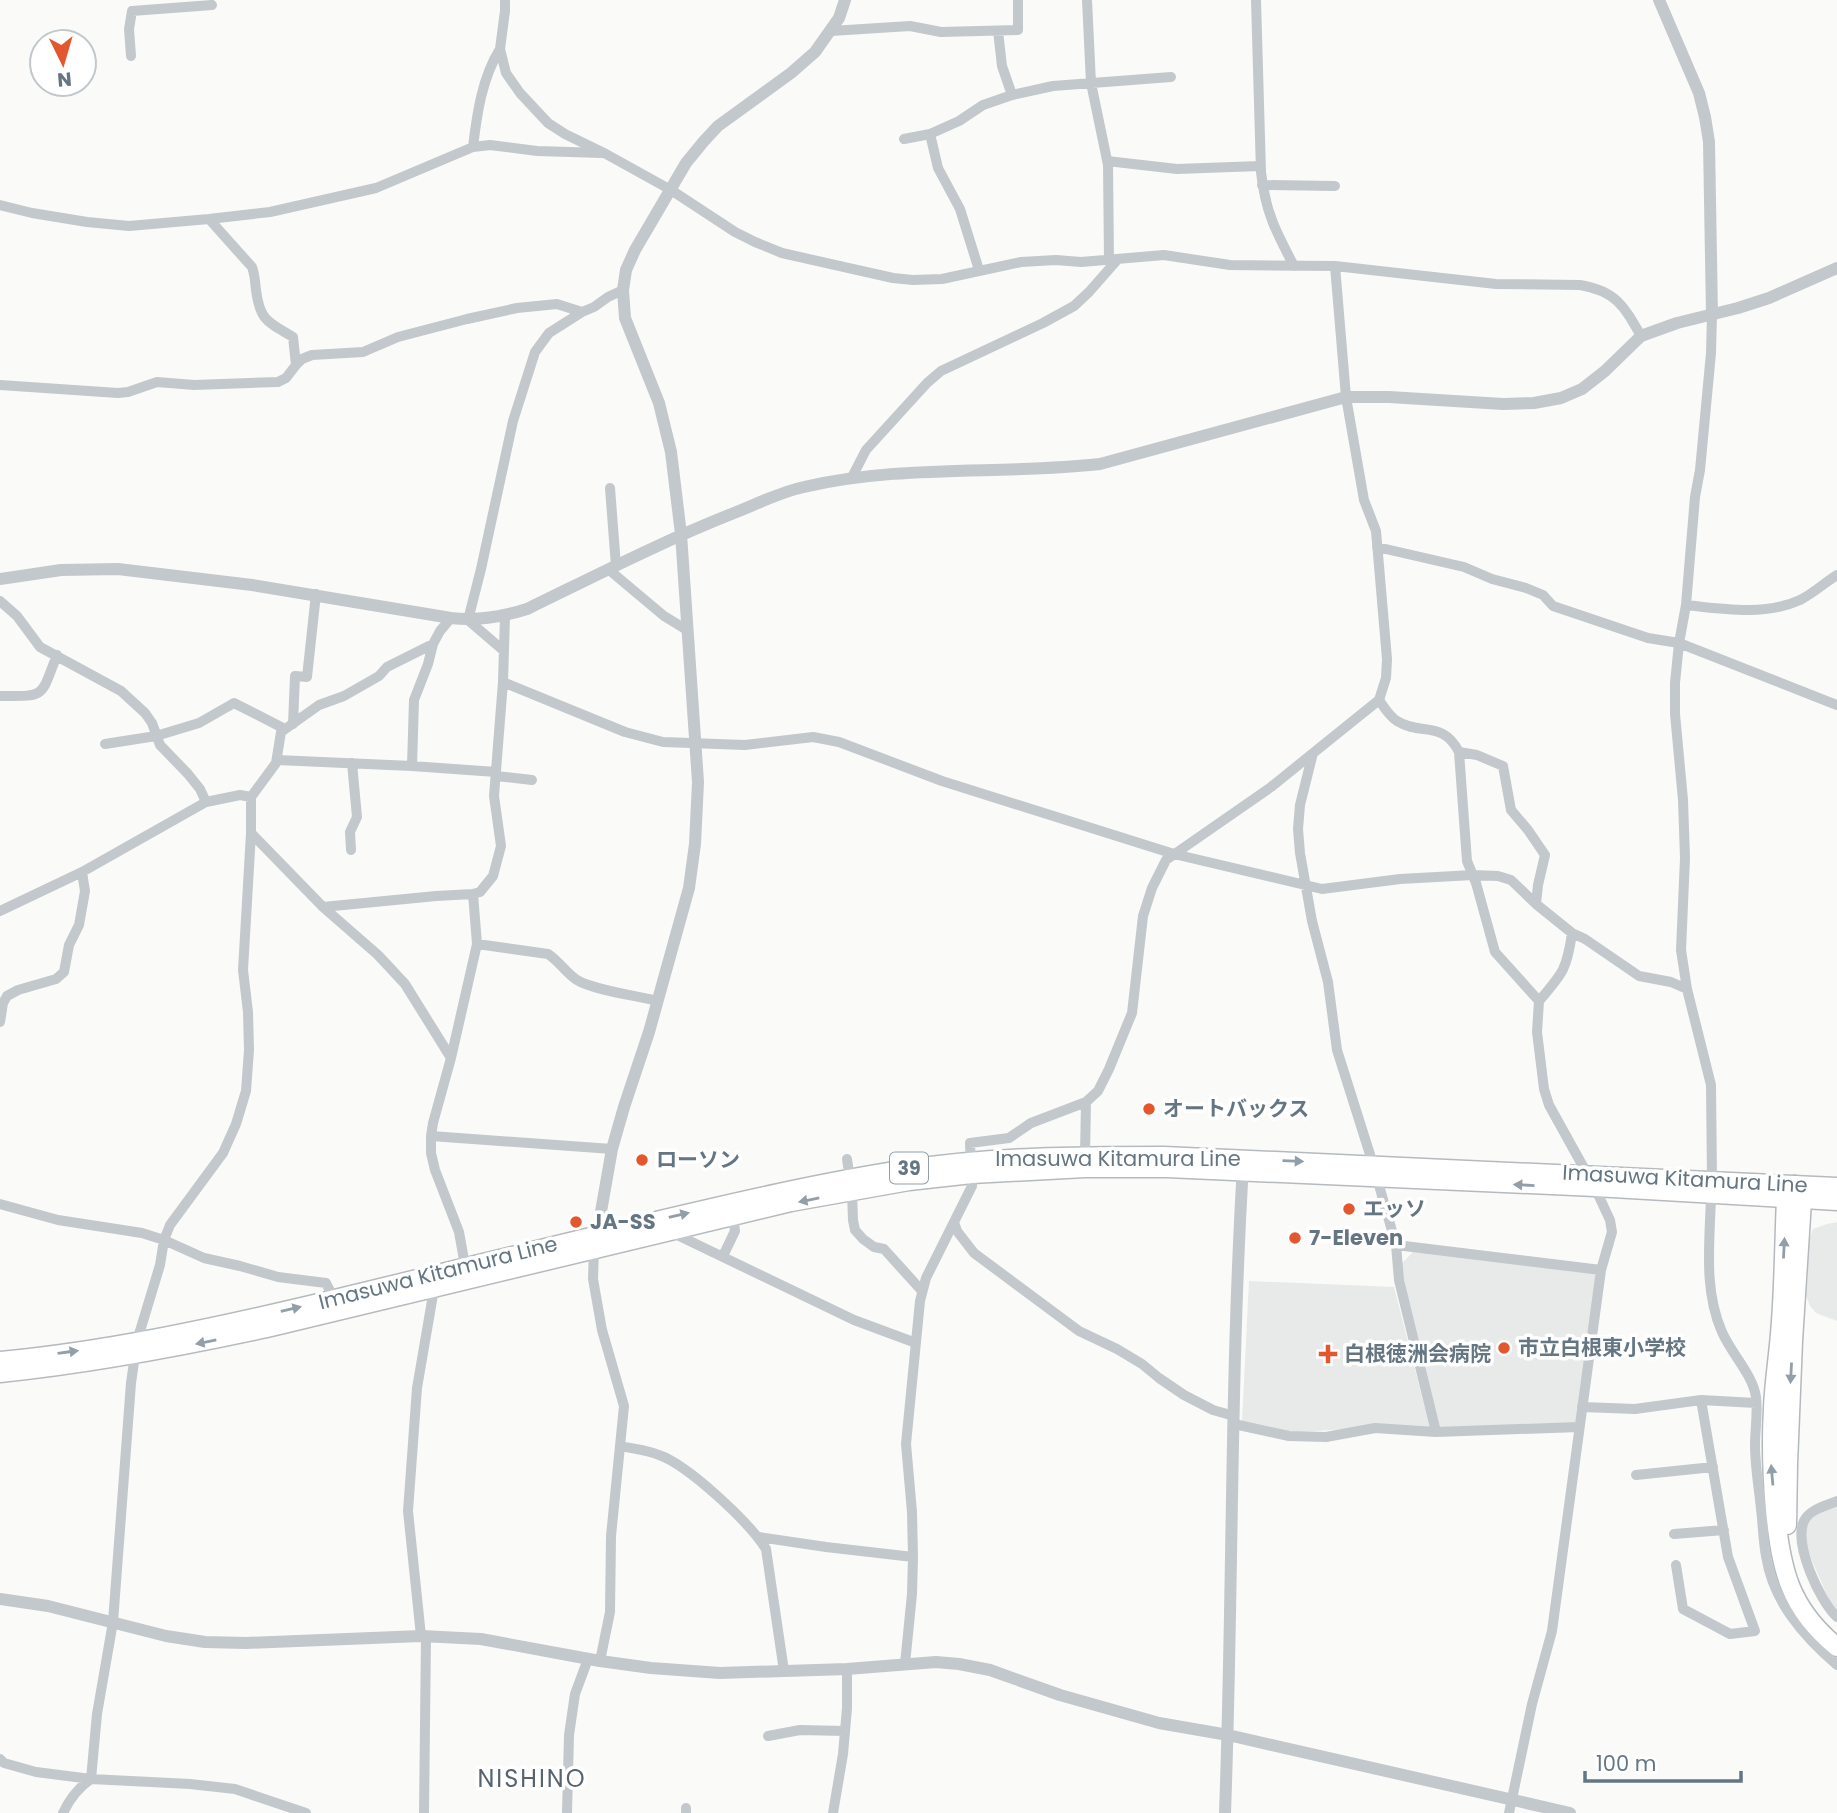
<svg xmlns="http://www.w3.org/2000/svg" width="1837" height="1813" font-family="Poppins,'Noto Sans JP',sans-serif">
<rect width="100%" height="100%" fill="#fafaf8"/>
<path fill="#e8e9e9" d="M 1837,1222 L 1837,1321 L 1816,1313 L 1810,1306 L 1806,1296 L 1808,1276 L 1804,1254 L 1813,1229 L 1827,1224 Z
M 1413,1252 L 1601,1270 L 1579,1427 L 1436,1432 L 1401,1264 Z
M 1249,1281 L 1394,1287 L 1430,1428 L 1394,1426 L 1299,1432 L 1256,1428 L 1242,1421 Z
M 1837,1506 L 1837,1610 L 1830,1602 L 1806,1547 L 1805,1532 L 1808,1522 L 1818,1513 Z"/>
<g fill="none" stroke-linecap="round" stroke-linejoin="round">
<g stroke="#b5babe" stroke-width="19">
<path id="primary" d="M 0,1360 C 105,1350 208,1328 310,1304 C 424,1277 538,1248 652,1221 C 737,1201 822,1181 908,1168 C 993,1155 1079,1155 1164,1155 L 1837,1186
M 0,1374 C 90,1365 179,1348 267,1329 L 791,1203 L 909,1182 L 972,1175 L 1085,1169 L 1167,1169 L 1595,1188 L 1837,1202"/>
</g>
<g stroke="#b4b9bd" stroke-width="21">
<path id="motorway" d="M 1795,1185 L 1786,1199 C 1784,1244 1784,1289 1780,1334 C 1778,1359 1774,1383 1773,1408 C 1771,1443 1772,1476 1775,1510 C 1781,1569 1789,1608 1837,1647
M 1787,1525 L 1788,1464 L 1793,1341 L 1802,1201 L 1795,1185"/>
</g>
<path stroke="#c3c8cc" stroke-width="10" d="M 505,0 L 505,11 L 500,49 L 506,73 L 520,93 L 548,123 L 565,134 L 606,154 L 671,190 L 735,232 L 755,242 L 782,253 L 893,278 L 913,280 L 942,279 L 1021,262 L 1056,260 L 1081,262 L 1164,255 L 1230,265 L 1335,266 L 1496,284 L 1580,285 C 1616,291 1624,306 1641,336
M 1087,0 L 1091,83 L 1108,165 L 1109,260
M 1256,0 L 1261,172 C 1265,211 1276,232 1294,266
M 831,31 L 910,26 L 941,32 L 1018,30 L 1018,0
M 998,31 L 1002,66 L 1012,95
M 131,56 L 129,29 L 132,11 L 212,5
M 930,134 L 938,168 L 960,209 L 979,270
M 904,139 L 930,134 L 959,121 L 983,105 L 1012,95 L 1053,86 L 1171,77
M 473,147 C 477,113 482,78 500,49
M 1107,161 L 1177,169 L 1260,166
M 1262,185 L 1335,186
M 0,205 L 32,213 L 87,222 L 129,226 L 209,219 L 270,212 L 376,188 L 473,147 L 490,145 L 537,151 L 602,153
M 209,219 L 252,267 C 255,275 255,282 256,290 C 260,321 268,322 293,337 L 296,365
M 0,385 L 118,393 L 128,392 L 157,382 L 194,385 L 278,382 L 286,378 L 296,365 L 302,359 L 312,355 L 363,352 L 398,337 L 467,319 L 517,308 L 557,304 L 582,312
M 851,479 L 866,450 L 927,383 L 941,371 L 1043,323 L 1074,306 L 1089,292 L 1118,259
M 610,488 L 616,566
M 1377,547 L 1464,567 L 1492,579 L 1526,588 L 1543,595 L 1553,606 L 1648,638 L 1679,643 L 1837,705
M 608,569 L 664,616 L 687,630
M 0,601 L 17,616 L 40,647 L 121,691 L 145,713 L 152,723 L 160,745 L 188,774 L 200,789 L 206,802
M 1686,605 C 1723,609 1765,616 1800,600 C 1814,593 1824,583 1837,575
M 504,651 L 468,620 L 481,569 L 513,421 L 535,352 L 549,333 L 582,312 L 594,307 L 608,297 L 623,290
M 503,682 L 625,732 L 663,742 L 745,745 L 813,737 L 839,742 L 942,781 L 1174,854 L 1322,889 L 1400,879 L 1473,875 L 1498,876 L 1511,880 L 1536,904
M 0,696 C 47,696 40,698 57,655
M 1379,700 C 1384,707 1389,716 1397,721 C 1421,736 1443,720 1459,752 L 1467,861 L 1476,883 L 1495,952 L 1539,1001 L 1537,1032 L 1544,1089 L 1549,1105 L 1595,1188 L 1610,1220 L 1612,1232 L 1601,1270 L 1552,1631 L 1532,1704 L 1509,1813
M 293,724 L 295,676 L 307,677 L 316,594
M 105,744 L 156,736 L 199,723 L 234,703 L 285,729
M 1459,752 L 1477,755 L 1503,766 L 1511,810 L 1528,830 L 1545,855 L 1538,885 L 1536,904 L 1572,933 L 1585,939 L 1639,976 L 1671,982 L 1687,989
M 1313,753 L 1300,805 L 1298,829 L 1300,853 L 1312,921 L 1328,982 L 1337,1050 L 1373,1164 L 1396,1245 L 1399,1280 L 1436,1432
M 277,760 L 412,766 L 496,772
M 412,766 L 414,700 L 428,664 L 433,644
M 496,776 L 532,780
M 251,833 L 323,907 L 378,955 L 405,984 L 451,1058
M 351,850 L 350,832 L 357,817 L 352,763
M 323,907 L 436,896 L 473,894 L 480,892 L 493,876 L 501,846 L 494,796 L 503,682 L 505,616
M 0,911 L 82,872 L 206,802 L 240,795 L 251,797
M 477,944 L 548,954 C 559,961 566,973 577,980 C 593,990 638,996 658,1001
M 1539,1001 C 1563,973 1567,969 1572,933
M 0,1022 L 3,1003 L 7,996 L 18,990 L 56,979 L 64,972 L 69,945 L 79,925 L 85,891 L 82,872
M 431,1136 L 612,1149
M 1085,1155 L 1086,1102
M 847,1159 L 852,1192 L 853,1220 L 855,1230 L 863,1239 L 874,1247 L 884,1249 L 922,1291
M 1712,1180 L 1711,1085 L 1687,989 L 1681,950 L 1685,858 L 1683,800 L 1675,714 L 1675,683 L 1679,643 L 1686,605 L 1695,497 L 1700,470 L 1711,353 L 1712,315
M 1711,1195 C 1710,1240 1703,1289 1722,1332 C 1731,1353 1753,1375 1756,1397 C 1758,1413 1755,1430 1755,1445 C 1755,1466 1759,1488 1761,1509 C 1763,1524 1763,1540 1766,1556 C 1773,1601 1803,1636 1837,1665
M 0,1204 L 58,1220 L 142,1233 L 164,1240 L 204,1258 L 240,1266 L 278,1277 L 326,1283 L 334,1299
M 954,1222 L 957,1231 L 974,1253 L 1079,1331 L 1117,1349 L 1142,1364 L 1159,1378 L 1184,1395 L 1213,1410 L 1234,1416
M 671,1232 L 854,1320 L 916,1343
M 1396,1245 L 1601,1270
M 594,1249 L 593,1279 L 602,1330 L 624,1406 L 611,1536 L 610,1612 L 600,1661
M 723,1256 L 735,1231 L 733,1216
M 466,1271 L 459,1232 L 435,1170 L 431,1153 L 431,1136 L 433,1123 L 451,1058 L 477,944 L 473,894
M 1582,1407 L 1635,1409 L 1701,1400 L 1756,1403
M 1234,1424 L 1289,1436 L 1326,1437 L 1375,1428 L 1436,1432 L 1579,1427
M 621,1446 C 633,1449 647,1450 659,1455 C 688,1465 749,1522 766,1549 L 784,1671
M 1636,1475 L 1713,1467
M 1837,1501 C 1826,1506 1810,1509 1804,1521 C 1793,1543 1820,1602 1837,1617
M 1674,1534 L 1724,1530
M 759,1537 L 826,1547 L 913,1557
M 1676,1565 L 1683,1609 L 1730,1634 L 1755,1631 L 1728,1557 L 1701,1400
M 421,1636 L 408,1511 L 417,1388 L 434,1289
M 905,1664 L 912,1594 L 913,1557 L 912,1512 L 906,1444 L 920,1301 L 926,1278 L 972,1186 L 970,1143 L 1009,1138 L 1031,1123 L 1086,1102 L 1098,1091 L 1109,1069 L 1132,1013 L 1143,916 L 1152,888 L 1166,860 L 1271,787 L 1379,700 L 1386,678 L 1387,659 L 1376,531 L 1364,500 L 1346,397 L 1335,266
M 768,1736 L 800,1730 L 845,1731
M 0,1759 L 4,1763 L 36,1772 L 91,1779 L 190,1784 L 235,1789 L 306,1813
M 63,1813 C 70,1798 78,1788 91,1779 L 97,1714 L 113,1622 L 131,1383 L 137,1341 L 160,1265 L 164,1240 L 170,1225 L 223,1153 L 236,1124 L 246,1091 L 249,1050 L 248,1012 L 243,970 L 251,833 L 251,797 L 276,763 L 281,732 L 319,705 L 344,696 L 379,676 L 387,667 L 433,644 L 440,631 L 451,618
M 424,1813 L 426,1636
M 567,1813 L 569,1735 L 575,1694 L 588,1659
M 686,1813 L 686,1808
M 833,1813 L 843,1754 L 847,1708 L 847,1669"/>
<path stroke="#c3c8cc" stroke-width="12" d="M 1659,0 L 1699,93 L 1705,117 L 1709,142 L 1712,315
M 0,579 L 61,570 L 118,569 L 252,585 L 451,618 C 478,621 502,617 527,609 C 595,576 663,541 734,513 C 757,504 780,492 804,487 C 901,464 1002,475 1100,464 L 1346,397 L 1389,397 L 1503,404 L 1534,403 L 1561,398 L 1582,389 L 1605,371 L 1641,336 L 1677,323 L 1738,308 L 1769,298 L 1837,268
M 596,1240 L 612,1149 L 624,1107 L 649,1032 L 689,888 L 695,844 L 698,782 L 681,534 L 671,452 L 659,403 L 625,318 L 623,290 L 626,270 L 635,250 L 686,163 L 704,141 L 718,126 L 791,73 L 815,52 L 839,18 L 845,0
M 0,1599 L 48,1606 L 166,1636 L 205,1642 L 246,1643 L 421,1636 L 481,1639 L 600,1661 L 651,1668 L 720,1673 L 847,1669 L 936,1662 L 959,1664 L 990,1670 L 1060,1695 L 1159,1723 L 1228,1735 L 1570,1813
M 1225,1813 C 1233,1597 1230,1381 1243,1166"/>
<use href="#primary" stroke="#fff" stroke-width="16"/>
<use href="#motorway" stroke="#fff" stroke-width="18"/>
</g>
<defs><path id="oneway-solid" d="M-6-.8H1V-3.2L6.5 0L1 3.2V.8H-6Z" transform="scale(1.75)"/></defs>
<g fill="#939fa8">
<use href="#oneway-solid" transform="translate(1293 1161) rotate(2)"/>
<use href="#oneway-solid" transform="translate(1524 1185) rotate(-177)"/>
<use href="#oneway-solid" transform="translate(809 1200) rotate(169)"/>
<use href="#oneway-solid" transform="translate(679 1215) rotate(-13)"/>
<use href="#oneway-solid" transform="translate(1784 1248) rotate(-87)"/>
<use href="#oneway-solid" transform="translate(291 1309) rotate(-13)"/>
<use href="#oneway-solid" transform="translate(206 1342) rotate(169)"/>
<use href="#oneway-solid" transform="translate(68 1352) rotate(-8)"/>
<use href="#oneway-solid" transform="translate(1791 1373) rotate(93)"/>
<use href="#oneway-solid" transform="translate(1772 1475) rotate(-95)"/>
</g>
<g fill="#e4572e" stroke="#fff" stroke-width="2.5">
<circle cx="1149" cy="1109" r="7"/>
<circle cx="642" cy="1160" r="7"/>
<circle cx="1349" cy="1209" r="7"/>
<circle cx="576" cy="1222" r="7"/>
<circle cx="1295" cy="1238" r="7"/>
<circle cx="1504" cy="1348" r="7"/>
<path d="M1324.5 1343.5h7v7h7v7h-7v7h-7v-7h-7v-7h7z"/>
</g>
<g text-anchor="middle" stroke-width="7" stroke-linejoin="round" paint-order="stroke">
<rect fill="#fff" stroke="#939fa8" stroke-width="2" x="890" y="1152.5" width="38" height="31" rx="5"/>
<g font-size="19" font-weight="bold" fill="#657683">
<text x="909" y="1175">39</text>
</g>
<g font-size="21" font-weight="bold" fill="#657683" stroke="#fff" text-anchor="start">
<text x="1163" y="1116">オートバックス</text>
<text x="656" y="1167">ローソン</text>
<text x="1363" y="1216">エッソ</text>
<text x="590" y="1229">JA-SS</text>
<text x="1309" y="1245">7-Eleven</text>
<text x="1518" y="1355">市立白根東小学校</text>
<text x="1344" y="1361">白根徳洲会病院</text>
</g>
<g font-size="21" fill="#657683" stroke="#fff">
<text x="1118" y="1166">Imasuwa Kitamura Line</text>
<text transform="translate(1685 1179) rotate(3)" y="7">Imasuwa Kitamura Line</text>
<text transform="translate(438 1273) rotate(-14)" y="7">Imasuwa Kitamura Line</text>
</g>
<g font-size="24" letter-spacing="2" fill="#57646e" stroke="#fff">
<text x="532" y="1787">NISHINO</text>
</g>
</g>
<g transform="translate(63 63) rotate(175)"><circle r="33" fill="#ffffff" stroke="#c1c8cd" stroke-width="2"/>
<path d="M0-5L12 26L0 18L-12 26Z" fill="#e4572e"/>
<text y="-10" font-size="19" font-weight="bold" text-anchor="middle" fill="#657683">N</text>
</g>
<path d="M1585 1771v10h156v-10" fill="none" stroke="#657683" stroke-width="3.5"/>
<text x="1596" y="1771" font-size="21" fill="#657683" stroke="#ffffff" stroke-width="5" paint-order="stroke">100 m</text>
</svg>
